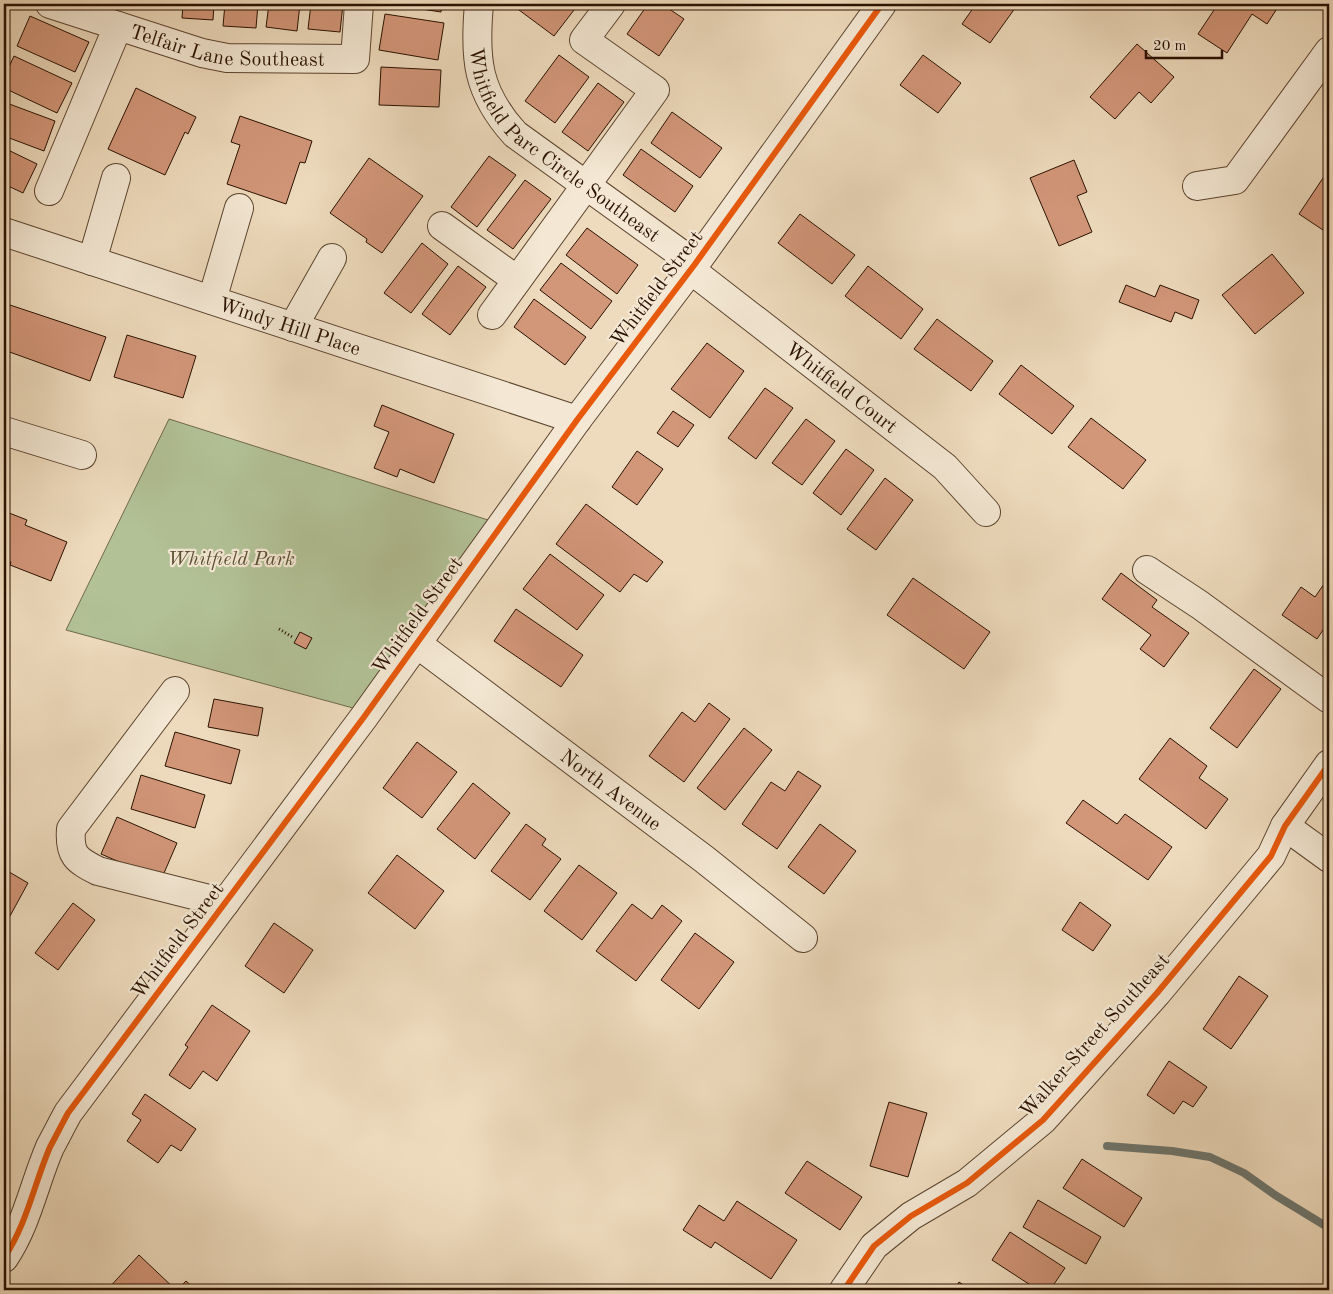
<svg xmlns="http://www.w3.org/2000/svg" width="1333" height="1294" font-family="'Old Standard TT',serif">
<rect width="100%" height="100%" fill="#eedbbd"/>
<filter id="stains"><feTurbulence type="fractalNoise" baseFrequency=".004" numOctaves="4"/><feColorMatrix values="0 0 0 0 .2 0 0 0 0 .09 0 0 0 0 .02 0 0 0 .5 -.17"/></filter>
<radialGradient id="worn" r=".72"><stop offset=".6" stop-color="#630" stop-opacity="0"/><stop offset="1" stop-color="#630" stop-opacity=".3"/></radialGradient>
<path fill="#b2c196" stroke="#6e694b" d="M 169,419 L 488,520 L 353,708 L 66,630 Z"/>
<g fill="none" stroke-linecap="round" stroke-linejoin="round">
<path stroke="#6e766e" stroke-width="8" d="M 1107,1146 L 1172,1151 L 1210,1157 L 1244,1173 L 1275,1195 L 1329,1228"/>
</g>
<path fill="#d29679" stroke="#2a1100" d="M 143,4 L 172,4 L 172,6 Z
M 183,4 L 214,4 L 213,20 L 182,18 Z
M 225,4 L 258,4 L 256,28 L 223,26 Z
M 269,4 L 300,4 L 297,31 L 266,27 Z
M 311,4 L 343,4 L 340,32 L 308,29 Z
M 389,4 L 442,4 L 441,12 Z
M 511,4 L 565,4 L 574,10 L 554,36 Z
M 648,4 L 662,4 L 684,19 L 659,56 L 627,34 Z
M 816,4 L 826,4 L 822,9 Z
M 976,4 L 1018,4 L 990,43 L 962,24 Z
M 1218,4 L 1280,4 L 1267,24 L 1252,14 L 1227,53 L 1198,34 Z
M 385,14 L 444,23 L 438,60 L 379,50 Z
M 30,16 L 89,42 L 75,72 L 17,46 Z
M 1137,44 L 1174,77 L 1151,103 L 1139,92 L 1115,119 L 1090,97 Z
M 559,55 L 589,77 L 555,123 L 525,101 Z
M 923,55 L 961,83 L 938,113 L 900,85 Z
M 14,56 L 72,83 L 57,113 L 4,88 L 4,78 Z
M 381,67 L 441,70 L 439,107 L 379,105 Z
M 598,83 L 624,102 L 588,151 L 562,132 Z
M 136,88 L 196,117 L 188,134 L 185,132 L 165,175 L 108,149 Z
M 4,102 L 55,121 L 44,151 L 4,136 Z
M 672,112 L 722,148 L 700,178 L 651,143 Z
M 240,116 L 312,141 L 305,163 L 300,162 L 286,204 L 227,184 L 240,145 L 231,142 Z
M 4,148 L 37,164 L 23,193 L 4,184 Z
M 641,149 L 693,186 L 675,212 L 623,175 Z
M 489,156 L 516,175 L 477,227 L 451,207 Z
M 369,158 L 423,196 L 382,253 L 366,242 L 367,239 L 330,213 Z
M 1074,160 L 1087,192 L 1077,196 L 1092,232 L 1059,246 L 1030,178 Z
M 1329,169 L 1329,234 L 1299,214 Z
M 525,180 L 551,199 L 513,249 L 487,230 Z
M 800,214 L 855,255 L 832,284 L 778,243 Z
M 587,228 L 638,265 L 617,294 L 566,255 Z
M 422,243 L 448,264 L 411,313 L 384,293 Z
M 1272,254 L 1304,293 L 1255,334 L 1222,295 Z
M 561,263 L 612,301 L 591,329 L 540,290 Z
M 458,266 L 486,287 L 450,335 L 422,314 Z
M 868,266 L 923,309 L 901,339 L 845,296 Z
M 1126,285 L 1155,297 L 1160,285 L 1199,300 L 1192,319 L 1175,312 L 1171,322 L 1119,302 Z
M 534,299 L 586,337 L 565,365 L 514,327 Z
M 4,303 L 106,337 L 90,381 L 4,350 Z
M 937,319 L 993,361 L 971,391 L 914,349 Z
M 127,335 L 196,356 L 183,398 L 114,377 Z
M 707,343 L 744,371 L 710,418 L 671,389 Z
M 1021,365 L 1074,406 L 1052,434 L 999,394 Z
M 765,388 L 793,408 L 756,459 L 728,438 Z
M 382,405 L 454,434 L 434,483 L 400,469 L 397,477 L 374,468 L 389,432 L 374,426 Z
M 673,411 L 694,425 L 678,447 L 657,433 Z
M 1091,418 L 1146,460 L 1123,489 L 1068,447 Z
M 806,419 L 835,441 L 802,485 L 772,463 Z
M 846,449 L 874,470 L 841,515 L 813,493 Z
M 637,451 L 663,469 L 637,505 L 612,487 Z
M 885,478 L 913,500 L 876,550 L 847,529 Z
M 586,504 L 663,562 L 647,582 L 634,574 L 620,592 L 556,544 Z
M 4,511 L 27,520 L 25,525 L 67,542 L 51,581 L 10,565 L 11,562 L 4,559 Z
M 550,554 L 604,595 L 577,630 L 523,589 Z
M 1121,573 L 1157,600 L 1152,607 L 1189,633 L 1164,667 L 1140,649 L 1151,635 L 1102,599 Z
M 913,578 L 990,632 L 964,669 L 887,615 Z
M 1324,584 L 1329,587 L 1329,621 L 1317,639 L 1282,615 L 1301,587 L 1315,597 Z
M 516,609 L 583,655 L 561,687 L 494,641 Z
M 300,632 L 312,638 L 306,649 L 294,643 Z
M 1254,669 L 1281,689 L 1237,748 L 1210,728 Z
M 214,699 L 263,708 L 258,736 L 208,727 Z
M 709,703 L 730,719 L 684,782 L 649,756 L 682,712 L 695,722 Z
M 744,728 L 772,750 L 725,810 L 697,788 Z
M 175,732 L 240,750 L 231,784 L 165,766 Z
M 1170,738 L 1207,766 L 1199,778 L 1228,799 L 1206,829 L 1139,779 Z
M 417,742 L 457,772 L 422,818 L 383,788 Z
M 798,771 L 821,786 L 777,849 L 742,824 L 771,782 L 785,791 Z
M 141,775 L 205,795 L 195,828 L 131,809 Z
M 473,783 L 510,813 L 475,859 L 437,829 Z
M 1083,800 L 1117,824 L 1125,814 L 1172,847 L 1148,880 L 1066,823 Z
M 117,817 L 177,843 L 161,880 L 101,854 Z
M 526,824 L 546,839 L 542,845 L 561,859 L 530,900 L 491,871 Z
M 820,824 L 856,851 L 824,894 L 788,867 Z
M 397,855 L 444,891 L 415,929 L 368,893 Z
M 579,865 L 617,893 L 582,940 L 544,911 Z
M 4,869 L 28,883 L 10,916 L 4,913 Z
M 1080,902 L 1111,925 L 1093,951 L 1062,930 Z
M 73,903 L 95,920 L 58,970 L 35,953 Z
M 632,904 L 652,919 L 662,905 L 682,921 L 636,981 L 596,951 Z
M 274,923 L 313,950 L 284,993 L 245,966 Z
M 695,933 L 734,962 L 699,1009 L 661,980 Z
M 1239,976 L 1268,996 L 1231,1049 L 1203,1029 Z
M 212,1005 L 250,1031 L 217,1081 L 203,1071 L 190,1089 L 169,1075 L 188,1047 L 185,1045 Z
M 1169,1061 L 1207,1087 L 1193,1107 L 1183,1101 L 1174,1114 L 1147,1095 Z
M 145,1094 L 196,1129 L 181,1151 L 171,1145 L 158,1163 L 127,1141 L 141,1120 L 132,1114 Z
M 889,1102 L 927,1113 L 908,1177 L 870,1166 Z
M 1082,1159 L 1142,1198 L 1124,1227 L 1063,1188 Z
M 807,1161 L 862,1197 L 840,1230 L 785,1193 Z
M 1038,1200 L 1101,1237 L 1086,1264 L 1023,1227 Z
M 737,1201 L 797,1240 L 771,1279 L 715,1242 L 711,1248 L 683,1230 L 699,1205 L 724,1221 Z
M 1010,1232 L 1065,1268 L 1050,1290 L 1038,1290 L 992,1260 Z
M 139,1255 L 176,1290 L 107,1290 Z
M 186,1281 L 196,1290 L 177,1290 Z
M 959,1282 L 971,1290 L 954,1290 Z"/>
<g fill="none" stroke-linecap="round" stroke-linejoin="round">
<g stroke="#5b442f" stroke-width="30">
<g id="minor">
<path id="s1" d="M 50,4 L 202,53 L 227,58 L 355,59 L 359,4"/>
<path id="s2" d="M 479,4 C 474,59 477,92 515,134 L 695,264"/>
<path d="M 1197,186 L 1235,180 L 1329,51"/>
<path d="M 49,191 L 118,26"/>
<path d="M 442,226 L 517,280"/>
<path id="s3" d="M 4,232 L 577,420"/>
<path d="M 92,261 L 116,178"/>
<path id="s4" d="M 691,270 L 945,467 L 986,512"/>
<path d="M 212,300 L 239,208"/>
<path d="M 492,315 L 655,90 L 584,40 L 611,4"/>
<path d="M 293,327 L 332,258"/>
<path d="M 4,431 L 82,455"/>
<path d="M 1147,570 L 1200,605 L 1329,699"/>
<path id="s5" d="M 416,643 L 704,859 L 803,938"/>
<path d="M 175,691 L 71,829 C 69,855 76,860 98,871 L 225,903"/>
<path d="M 1285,826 L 1329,858"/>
<path d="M 4,1258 C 27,1224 34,1184 50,1147 C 56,1136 62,1124 68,1113 L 364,717 L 577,420 L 695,264 L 882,4"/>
<path d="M 844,1290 L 874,1246 L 911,1216 L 967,1183 L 1043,1120 L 1157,993 L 1271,856 L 1285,826 L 1329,764"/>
</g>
</g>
<path stroke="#2a1100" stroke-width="3" stroke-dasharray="1 2.5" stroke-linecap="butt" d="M 279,629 L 294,638"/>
<use href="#minor" stroke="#f4e8d4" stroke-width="28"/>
<g stroke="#f4e8d4" stroke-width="9">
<path id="cycleway" d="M 4,1258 C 27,1224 34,1184 50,1147 C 56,1136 62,1124 68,1113 L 364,717 L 577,420 L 695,264 L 882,4
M 844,1290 L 874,1246 L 911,1216 L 967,1183 L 1043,1120 L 1157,993 L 1271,856 L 1285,826 L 1329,764"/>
</g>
<use href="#cycleway" stroke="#e8590c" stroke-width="6"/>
</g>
<g text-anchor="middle" stroke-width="4.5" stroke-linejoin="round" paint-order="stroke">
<g font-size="20" fill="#2a1100" stroke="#f4e8d4">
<text dy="7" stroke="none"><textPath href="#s1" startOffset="184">Telfair Lane Southeast</textPath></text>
<text dy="7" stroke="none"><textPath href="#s2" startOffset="180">Whitfield Parc Circle Southeast</textPath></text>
<text transform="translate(656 288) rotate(-53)" y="7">Whitfield Street</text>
<text dy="7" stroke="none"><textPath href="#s3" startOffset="301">Windy Hill Place</textPath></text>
<text dy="7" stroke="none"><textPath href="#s4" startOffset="191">Whitfield Court</textPath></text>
<text transform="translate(417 615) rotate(-54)" y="7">Whitfield Street</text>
<text dy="7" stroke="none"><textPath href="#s5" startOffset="244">North Avenue</textPath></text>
<text transform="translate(177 940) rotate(-53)" y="7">Whitfield Street</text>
<text transform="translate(1094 1035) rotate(-48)" y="7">Walker Street Southeast</text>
</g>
<g font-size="20" font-style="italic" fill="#5a4f34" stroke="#f4e8d4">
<text x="231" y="565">Whitfield Park</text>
</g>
</g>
<rect width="1333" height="1294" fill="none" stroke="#eedbbd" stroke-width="20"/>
<rect x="5" y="5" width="1323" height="1284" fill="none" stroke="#2a1100" stroke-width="2.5"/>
<rect x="10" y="10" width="1313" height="1274" fill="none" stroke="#2a1100"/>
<path d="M1146 50v8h76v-8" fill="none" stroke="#2a1100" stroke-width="2.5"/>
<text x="1153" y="50" font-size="15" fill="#2a1100" stroke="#f4e8d4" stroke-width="4" paint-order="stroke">20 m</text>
<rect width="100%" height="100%" filter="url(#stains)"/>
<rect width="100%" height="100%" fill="url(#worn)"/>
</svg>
